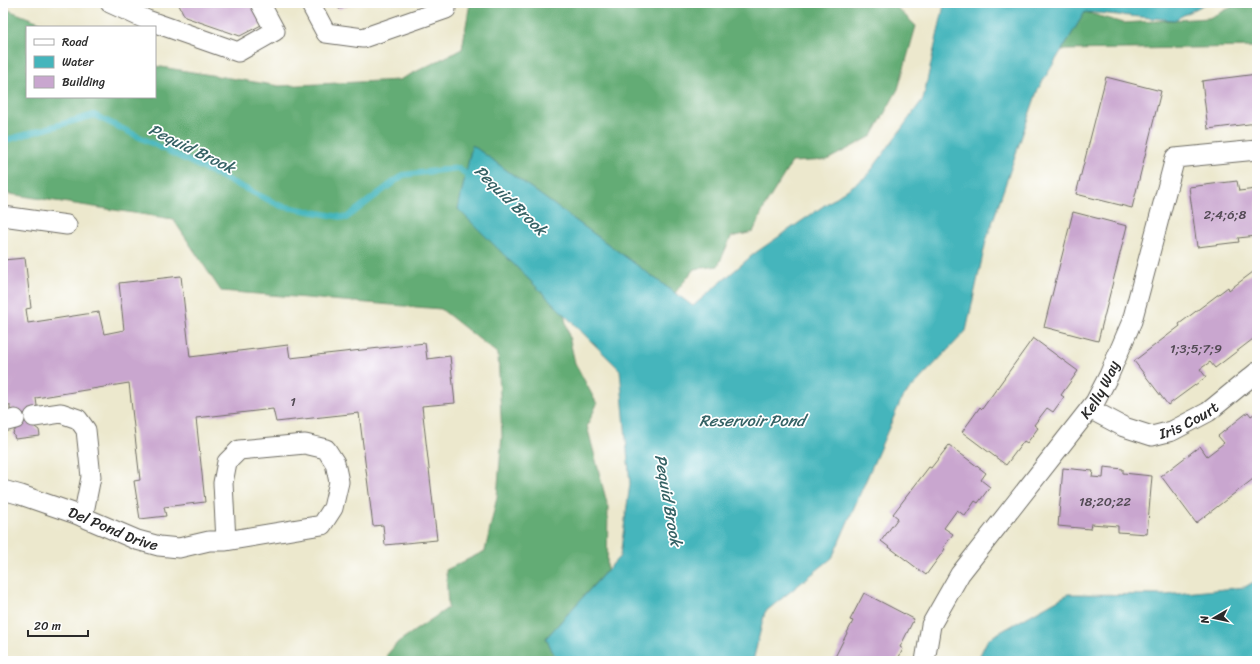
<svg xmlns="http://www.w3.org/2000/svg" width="1260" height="664" font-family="Sriracha,sans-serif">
<rect width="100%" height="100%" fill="#fff"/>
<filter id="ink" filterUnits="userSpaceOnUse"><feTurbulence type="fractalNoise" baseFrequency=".025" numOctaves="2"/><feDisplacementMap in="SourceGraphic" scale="8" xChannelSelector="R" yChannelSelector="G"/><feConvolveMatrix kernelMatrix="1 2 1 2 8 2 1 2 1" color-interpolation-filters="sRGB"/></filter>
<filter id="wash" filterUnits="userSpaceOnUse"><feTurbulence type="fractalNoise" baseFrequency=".012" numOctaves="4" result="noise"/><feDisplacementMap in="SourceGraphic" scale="16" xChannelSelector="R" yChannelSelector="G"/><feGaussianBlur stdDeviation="0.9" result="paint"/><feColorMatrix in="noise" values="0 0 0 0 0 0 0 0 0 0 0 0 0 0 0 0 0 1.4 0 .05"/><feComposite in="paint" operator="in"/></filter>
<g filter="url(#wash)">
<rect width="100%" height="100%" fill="#ece8cd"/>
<path fill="#63ac74" stroke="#476c50" d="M 470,3 L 716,3 L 720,7 L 730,3 L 892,3 L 916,26 L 898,89 L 872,136 L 827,160 L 792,162 L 766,204 L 753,232 L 731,237 L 718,266 L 694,269 L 675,293 L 472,145 L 458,209 L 564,314 L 575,363 L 597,404 L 587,426 L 608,507 L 607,570 L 546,638 L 554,654 L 542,661 L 391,661 L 386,656 L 398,642 L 448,608 L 446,570 L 485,551 L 497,497 L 502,436 L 498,354 L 441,309 L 221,291 L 173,219 L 3,193 L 3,8 L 52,27 L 27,27 L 27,97 L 155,97 L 155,66 L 279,86 L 399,80 L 462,49 Z
M 1240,3 L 1257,3 L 1257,47 L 1062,50 L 1085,12 L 1123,23 L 1209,18 Z"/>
<path fill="#45b5bc" stroke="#387074" d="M 940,3 L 1207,3 L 1174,20 L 1085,12 L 1038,89 L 986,241 L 966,331 L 902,398 L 832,558 L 765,612 L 753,661 L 557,661 L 546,638 L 620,556 L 630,484 L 620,370 L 458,209 L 472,145 L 693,306 L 755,253 L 867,176 L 923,99 L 944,5 Z
M 1257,580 L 1257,661 L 977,661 L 988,639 L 1068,594 L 1165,595 L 1245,587 Z"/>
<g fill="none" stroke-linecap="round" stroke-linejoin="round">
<path stroke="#45b5bc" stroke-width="6" d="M 3,141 L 94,115 L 281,206 L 346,218 L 403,175 L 459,168 L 472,180"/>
</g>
<g id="blocks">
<path fill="#c9a6cf" d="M 178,3 L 256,3 L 267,22 L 240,36 L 185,17 Z
M 335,3 L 356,3 L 339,9 Z
M 1257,74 L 1257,123 L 1208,129 L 1202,81 Z
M 1106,77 L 1161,91 L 1132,208 L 1076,194 Z
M 1237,181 L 1239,191 L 1257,189 L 1257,236 L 1238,238 L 1239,242 L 1197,247 L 1189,187 Z
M 1073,212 L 1127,226 L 1098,341 L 1044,327 Z
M 25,258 L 31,308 L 26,309 L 28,323 L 99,312 L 104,334 L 124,330 L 119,283 L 181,276 L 190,357 L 288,345 L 290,358 L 425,343 L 427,359 L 450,356 L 455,403 L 422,406 L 437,540 L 385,545 L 383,525 L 373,526 L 359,413 L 276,422 L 273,409 L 196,418 L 205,502 L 164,507 L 166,516 L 140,519 L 134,481 L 140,480 L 129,383 L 36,398 L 37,406 L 33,410 L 35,427 L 39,430 L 40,436 L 15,439 L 13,433 L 16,429 L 14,411 L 10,409 L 10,405 L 3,406 L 3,260 Z
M 1253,272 L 1257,277 L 1257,336 L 1215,368 L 1210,362 L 1200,369 L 1206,377 L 1168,405 L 1134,361 L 1180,326 L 1179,324 L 1228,287 L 1229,290 Z
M 1033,338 L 1078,371 L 1061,395 L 1064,397 L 1053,412 L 1047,408 L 1034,425 L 1038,428 L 1027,443 L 1024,441 L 1006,465 L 962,432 L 980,407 L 982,409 Z
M 1248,412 L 1251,416 L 1257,412 L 1257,476 L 1196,523 L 1161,476 L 1200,446 L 1207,456 L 1224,443 L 1218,436 Z
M 949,445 L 986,473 L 981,480 L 990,487 L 978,503 L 975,501 L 965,516 L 957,510 L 944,528 L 953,534 L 943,548 L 945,549 L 926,575 L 881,541 L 898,518 L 893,514 L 929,467 L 931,468 Z
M 1104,467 L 1123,469 L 1123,473 L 1152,476 L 1147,534 L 1118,532 L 1118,526 L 1091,524 L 1090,529 L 1058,526 L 1063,468 L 1093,471 L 1092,477 L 1103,478 Z
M 864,593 L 914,619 L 900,647 L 903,649 L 897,661 L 833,661 L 853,621 L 850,620 Z"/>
</g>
</g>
<g filter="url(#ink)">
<use href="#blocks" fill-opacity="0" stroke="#6f6d64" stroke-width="1"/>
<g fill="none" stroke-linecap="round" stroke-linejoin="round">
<g stroke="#6f6d64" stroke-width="21">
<g id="minor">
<path d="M 110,3 L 147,20 L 238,52 L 275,31 L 260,3"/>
<path d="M 310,3 L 326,33 L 363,38 L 446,9 L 446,3"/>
<path d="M 3,216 L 67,225"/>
<path id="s1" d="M 1090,409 L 1124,427 L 1152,436 L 1172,431 L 1208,412 L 1257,372"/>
<path d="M 34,417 L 61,413 L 78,419 L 86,430 L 91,477 L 83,517"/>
<path d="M 3,422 L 15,419"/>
<path id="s2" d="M 3,490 L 21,495 L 76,514 L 137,540 L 159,546 L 179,548 L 209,541 L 226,541 L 322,525 L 333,508 L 339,482 L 335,463 L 326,449 L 305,444 L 239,450 L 227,462 L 223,483 L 226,541"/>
<path id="s3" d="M 925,661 L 931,625 L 960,574 L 1095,402 L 1109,375 L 1132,321 L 1175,158 L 1257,150"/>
</g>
</g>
<use href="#minor" stroke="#fff" stroke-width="19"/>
</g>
</g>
<g text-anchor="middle" stroke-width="3.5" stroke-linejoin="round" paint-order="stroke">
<g font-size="13" fill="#524a54">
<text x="1225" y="219">2;4;6;8</text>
<text x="1196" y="353">1;3;5;7;9</text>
<text x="293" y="406">1</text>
<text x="1105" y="506">18;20;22</text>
</g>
<g font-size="15" fill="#2b2b2b" stroke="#fff">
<text dy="5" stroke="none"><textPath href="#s3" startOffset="327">Kelly Way</textPath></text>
<text dy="5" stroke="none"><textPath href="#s1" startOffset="108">Iris Court</textPath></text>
<text dy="5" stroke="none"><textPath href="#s2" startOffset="117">Del Pond Drive</textPath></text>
</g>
<g font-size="16" font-style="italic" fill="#356265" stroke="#fff">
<text transform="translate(192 148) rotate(26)" y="6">Pequid Brook</text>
<text transform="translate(511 200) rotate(44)" y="6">Pequid Brook</text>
<text x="752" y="426">Reservoir Pond</text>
<text transform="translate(669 500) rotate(80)" y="6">Pequid Brook</text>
</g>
</g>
<rect width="1260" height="664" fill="none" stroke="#fff" stroke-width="16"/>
<rect x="26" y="26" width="130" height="72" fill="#ffffff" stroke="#aaaaaa"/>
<rect x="34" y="39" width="20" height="6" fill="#ffffff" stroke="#aaaaaa"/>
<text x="62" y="46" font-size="12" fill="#2b2b2b">Road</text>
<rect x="34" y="56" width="20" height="12" fill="#45b5bc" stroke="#aaaaaa"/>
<text x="62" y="66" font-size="12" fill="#2b2b2b">Water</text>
<rect x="34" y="76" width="20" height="12" fill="#c9a6cf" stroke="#aaaaaa"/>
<text x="62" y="86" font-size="12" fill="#2b2b2b">Building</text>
<g transform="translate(1214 618) rotate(261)" stroke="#ffffff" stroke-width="3" paint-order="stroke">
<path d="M0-3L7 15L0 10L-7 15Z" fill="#2b2b2b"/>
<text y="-6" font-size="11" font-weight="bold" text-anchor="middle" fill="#2b2b2b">N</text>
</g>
<path d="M28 630v6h60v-6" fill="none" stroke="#2b2b2b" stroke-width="2"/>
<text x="34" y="630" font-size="12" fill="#2b2b2b" stroke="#ffffff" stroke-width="3" paint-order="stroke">20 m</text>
</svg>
